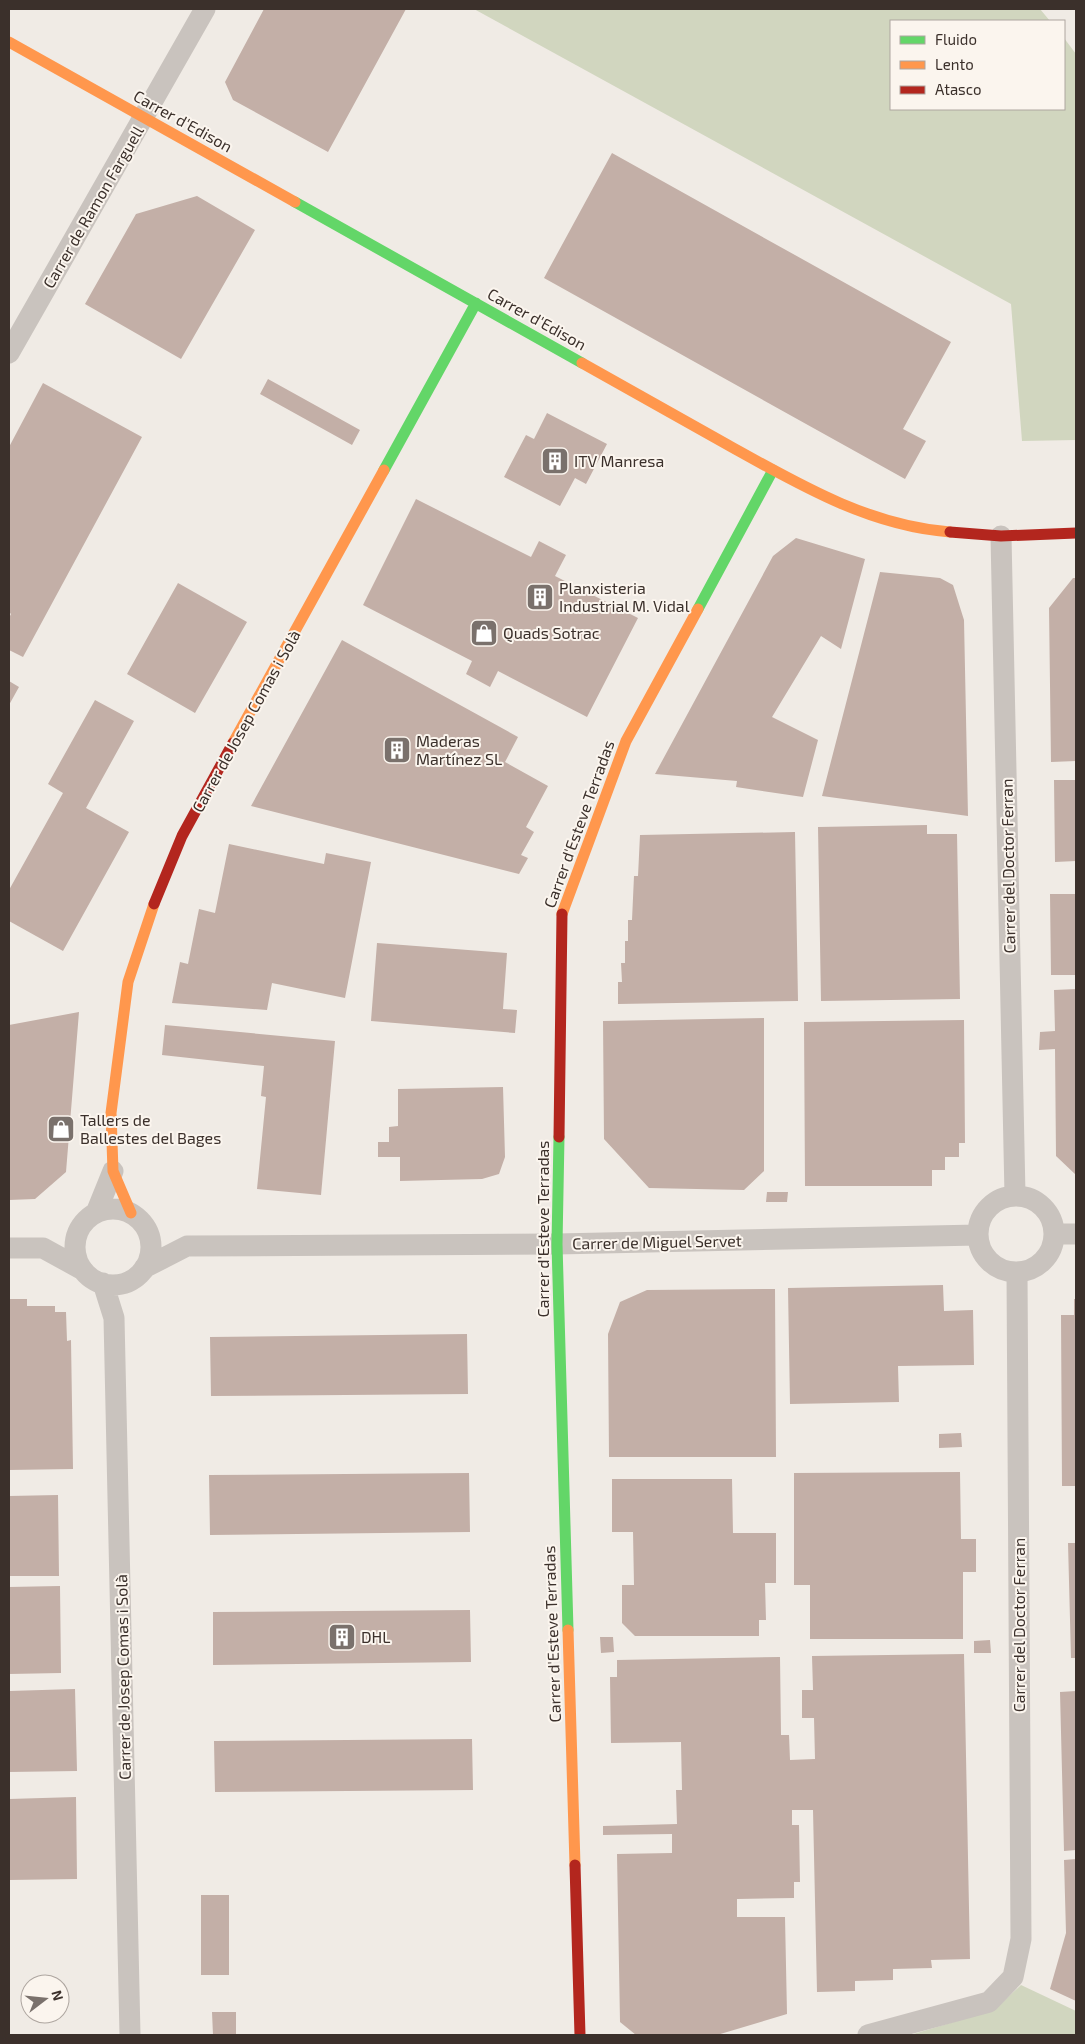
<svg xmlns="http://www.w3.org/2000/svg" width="1085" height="2044" font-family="'Exo 2',sans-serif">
<rect width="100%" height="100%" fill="#f0ebe5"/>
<path fill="#d1d6bf" d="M 474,9 L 1040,9 L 1050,21 L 891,21 L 891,109 L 1064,109 L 1064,38 L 1076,54 L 1076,440 L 1022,441 L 1011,304 Z
M 1021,1985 L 1076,2011 L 1076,2035 L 910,2035 L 994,2010 Z"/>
<path fill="#c3afa7" d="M 264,9 L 406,9 L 328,152 L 233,100 L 225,82 Z
M 612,153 L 951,342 L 903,429 L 926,441 L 905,479 L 544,278 Z
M 197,196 L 255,230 L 181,359 L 85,304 L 136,214 Z
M 268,379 L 360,430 L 352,445 L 260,394 Z
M 43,383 L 142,437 L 23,657 L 9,650 L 9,618 L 11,614 L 9,612 L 9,447 Z
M 547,413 L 607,444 L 586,484 L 575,478 L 560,506 L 504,477 L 526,435 L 534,439 Z
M 416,499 L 531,557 L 539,541 L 566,555 L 555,576 L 638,618 L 587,717 L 498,671 L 490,687 L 466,674 L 472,661 L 363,605 Z
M 796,538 L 865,559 L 841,649 L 821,636 L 772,717 L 818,740 L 803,797 L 736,787 L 737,781 L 655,774 L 773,556 Z
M 880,572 L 940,578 L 953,585 L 964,620 L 968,816 L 822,796 Z
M 1073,578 L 1076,578 L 1076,761 L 1051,762 L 1049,608 Z
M 178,583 L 247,622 L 195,713 L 127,674 Z
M 342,640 L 518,737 L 505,762 L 548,786 L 526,827 L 534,832 L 521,855 L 528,858 L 519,874 L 251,806 Z
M 9,681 L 19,687 L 9,705 Z
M 95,700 L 134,721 L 86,808 L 129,832 L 63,951 L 9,921 L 9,890 L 63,793 L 48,784 Z
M 1054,780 L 1076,780 L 1076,861 L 1055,862 Z
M 927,825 L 927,834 L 957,834 L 960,999 L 821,1001 L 818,827 Z
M 795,832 L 798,1001 L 618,1004 L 618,982 L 622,982 L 621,963 L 625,963 L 625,941 L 628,941 L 628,920 L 632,920 L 634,876 L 638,876 L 640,835 Z
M 229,844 L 324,864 L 326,853 L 371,862 L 345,998 L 272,983 L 267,1010 L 172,1003 L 180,962 L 188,964 L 199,909 L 215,913 Z
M 1050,894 L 1076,894 L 1076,975 L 1051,975 Z
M 377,943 L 507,953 L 503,1009 L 517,1010 L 515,1033 L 371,1021 Z
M 1076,989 L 1076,1175 L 1056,1156 L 1055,1049 L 1039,1050 L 1040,1032 L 1055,1031 L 1054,990 Z
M 79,1012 L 66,1172 L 35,1199 L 9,1200 L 9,1025 Z
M 764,1018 L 764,1171 L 744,1190 L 649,1188 L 604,1139 L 603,1021 Z
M 964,1020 L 965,1143 L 959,1143 L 959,1157 L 945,1157 L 945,1170 L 932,1170 L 932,1186 L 805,1186 L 804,1022 Z
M 165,1025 L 335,1041 L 321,1195 L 257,1189 L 266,1097 L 261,1096 L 264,1066 L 162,1055 Z
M 503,1087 L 505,1157 L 499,1174 L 482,1179 L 400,1181 L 400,1157 L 378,1157 L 378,1142 L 389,1142 L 389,1127 L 398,1126 L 398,1089 Z
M 767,1192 L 788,1192 L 787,1202 L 766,1202 Z
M 943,1285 L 944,1311 L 973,1310 L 974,1365 L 898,1366 L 899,1402 L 790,1404 L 788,1288 Z
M 775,1289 L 776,1457 L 609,1457 L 608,1334 L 620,1302 L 647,1290 Z
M 9,1299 L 27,1299 L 27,1306 L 55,1306 L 55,1312 L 66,1312 L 67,1341 L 71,1340 L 73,1469 L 9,1470 Z
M 1074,1299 L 1076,1299 L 1076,1486 L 1062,1486 L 1061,1315 L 1074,1315 Z
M 467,1334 L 468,1394 L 211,1396 L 210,1337 Z
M 961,1433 L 962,1447 L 939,1448 L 939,1434 Z
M 960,1472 L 961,1539 L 976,1539 L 976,1572 L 963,1572 L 963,1639 L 810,1639 L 810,1585 L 794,1585 L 794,1473 Z
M 469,1473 L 470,1532 L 210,1535 L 209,1475 Z
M 612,1479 L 732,1479 L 733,1533 L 776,1533 L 776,1583 L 765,1583 L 766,1620 L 759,1620 L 759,1636 L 635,1636 L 622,1623 L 622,1585 L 634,1585 L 633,1532 L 612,1532 Z
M 58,1495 L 59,1576 L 9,1576 L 9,1496 Z
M 1068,1543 L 1076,1543 L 1076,1658 L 1071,1658 Z
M 60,1586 L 61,1673 L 9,1674 L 9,1587 Z
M 470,1610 L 471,1662 L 213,1665 L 213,1612 Z
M 600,1637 L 613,1637 L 614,1652 L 601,1653 Z
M 990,1640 L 991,1653 L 974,1653 L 974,1641 Z
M 964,1654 L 970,1959 L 931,1960 L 932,1968 L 893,1969 L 893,1980 L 855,1981 L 855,1991 L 817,1992 L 813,1810 L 792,1810 L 792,1825 L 799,1825 L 800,1882 L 794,1882 L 794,1898 L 737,1899 L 737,1917 L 785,1917 L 787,2014 L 717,2035 L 636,2035 L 620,2022 L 617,1854 L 672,1853 L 672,1834 L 603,1835 L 603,1826 L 677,1824 L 676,1790 L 682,1790 L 681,1742 L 611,1743 L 610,1677 L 617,1677 L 617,1660 L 780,1657 L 781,1735 L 789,1735 L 790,1760 L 815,1759 L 814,1718 L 802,1718 L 802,1690 L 813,1690 L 812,1656 Z
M 75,1689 L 77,1771 L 9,1772 L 9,1691 Z
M 1076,1691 L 1076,1850 L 1064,1851 L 1060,1692 Z
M 472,1739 L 473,1790 L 215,1792 L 214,1741 Z
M 76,1797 L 77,1879 L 9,1880 L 9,1799 Z
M 1076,1859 L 1076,2001 L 1050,1989 L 1066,1933 L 1064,1860 Z
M 201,1895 L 229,1895 L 229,1975 L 201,1975 Z
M 212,2012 L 236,2012 L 236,2035 L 213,2035 Z"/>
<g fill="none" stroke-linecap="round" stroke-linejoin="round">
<path stroke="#c9c3be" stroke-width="21" d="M 9,353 L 205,9
M 1001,536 L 1015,1195
M978 1234a38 38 0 1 1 76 0a38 38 0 1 1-76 0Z
M75 1247a38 38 0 1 1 76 0a38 38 0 1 1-76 0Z
M 96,1213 L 113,1171
M 1054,1234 L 1076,1234
M 9,1248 L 43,1248 L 83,1270
M 144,1268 L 187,1246 L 557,1244 L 978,1235
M 103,1283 L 114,1318 L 130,2035
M 868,2035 L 989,2002 L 1013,1977 L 1021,1939 L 1017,1272"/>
<path stroke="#63d668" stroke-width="11" d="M 295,202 L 582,363
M 384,470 L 476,303
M 698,609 L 773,470
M 559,1137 L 557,1244 L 568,1630"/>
<path stroke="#ff974d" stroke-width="11" d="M 9,42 L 295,202
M 582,363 C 631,390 679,418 728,445 C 798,484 869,526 950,532
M 233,743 L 384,470
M 562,914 L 626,741 L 698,609
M 131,1213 L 113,1171 L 111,1113 L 128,982 L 154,904
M 568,1630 L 575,1865"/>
<path stroke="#b3261e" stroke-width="11" d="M 950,532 L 1001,536 L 1076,533
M 154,904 L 182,836 L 233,743
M 559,1137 L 562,914
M 575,1865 L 580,2035"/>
</g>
<defs>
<g id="building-square" transform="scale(1.4375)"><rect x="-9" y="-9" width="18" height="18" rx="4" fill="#7a716c" stroke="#fbf5ee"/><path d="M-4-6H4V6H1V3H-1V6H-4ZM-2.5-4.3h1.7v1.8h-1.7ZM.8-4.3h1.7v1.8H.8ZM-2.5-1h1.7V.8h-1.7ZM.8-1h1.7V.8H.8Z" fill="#fff"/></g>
<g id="shop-square" transform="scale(1.4375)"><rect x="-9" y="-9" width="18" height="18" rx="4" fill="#7a716c" stroke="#fbf5ee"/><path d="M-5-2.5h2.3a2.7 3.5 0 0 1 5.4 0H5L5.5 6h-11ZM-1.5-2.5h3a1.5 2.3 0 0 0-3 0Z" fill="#fff"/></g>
</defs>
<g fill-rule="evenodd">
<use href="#building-square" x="555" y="461"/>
<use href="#building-square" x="540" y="597"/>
<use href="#shop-square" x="484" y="633"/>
<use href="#building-square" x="397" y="750"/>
<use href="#shop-square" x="61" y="1129"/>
<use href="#building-square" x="342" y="1637"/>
</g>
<g text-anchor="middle" stroke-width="4" stroke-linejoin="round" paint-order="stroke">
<g font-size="16" fill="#3b302b" stroke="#fbf5ee">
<text transform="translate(183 121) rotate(29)" y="6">Carrer d'Edison</text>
<text transform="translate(93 207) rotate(-60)" y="6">Carrer de Ramon Farguell</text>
<text transform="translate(537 319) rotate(29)" y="6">Carrer d'Edison</text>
<text transform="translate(246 721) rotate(-61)" y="6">Carrer de Josep Comas i Solà</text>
<text transform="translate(579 824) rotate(-70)" y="6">Carrer d'Esteve Terradas</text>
<text transform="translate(1008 866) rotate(-91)" y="6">Carrer del Doctor Ferran</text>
<text transform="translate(543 1229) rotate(-90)" y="6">Carrer d'Esteve Terradas</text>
<text transform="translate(657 1242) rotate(-1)" y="6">Carrer de Miguel Servet</text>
<text transform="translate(1019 1625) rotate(-90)" y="6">Carrer del Doctor Ferran</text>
<text transform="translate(552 1634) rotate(-92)" y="6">Carrer d'Esteve Terradas</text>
<text transform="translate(123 1677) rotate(-91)" y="6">Carrer de Josep Comas i Solà</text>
</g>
<g font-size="16" fill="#3b302b" stroke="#fbf5ee" text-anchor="start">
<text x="574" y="467">ITV Manresa</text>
<text x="559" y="594">Planxisteria<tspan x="559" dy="18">Industrial M. Vidal</tspan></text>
<text x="503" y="639">Quads Sotrac</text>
<text x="416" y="747">Maderas<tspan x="416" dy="18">Martínez SL</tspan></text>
<text x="80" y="1126">Tallers de<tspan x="80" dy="18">Ballestes del Bages</tspan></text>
<text x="361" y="1643">DHL</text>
</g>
</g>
<rect width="1085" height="2044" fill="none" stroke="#3b302b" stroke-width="20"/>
<rect x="890" y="20" width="175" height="90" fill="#fbf5ee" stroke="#aea6a0"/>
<rect x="900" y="36" width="25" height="8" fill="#63d668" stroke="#aea6a0"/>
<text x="935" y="45" font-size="15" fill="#3b302b">Fluido</text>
<rect x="900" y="61" width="25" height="8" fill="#ff974d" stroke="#aea6a0"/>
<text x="935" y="70" font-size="15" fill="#3b302b">Lento</text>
<rect x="900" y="86" width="25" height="8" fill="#b3261e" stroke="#aea6a0"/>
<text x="935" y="95" font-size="15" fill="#3b302b">Atasco</text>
<g transform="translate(45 1999) rotate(74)"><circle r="24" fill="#fbf5ee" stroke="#aea6a0"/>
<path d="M0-4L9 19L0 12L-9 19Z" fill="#7a716c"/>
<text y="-8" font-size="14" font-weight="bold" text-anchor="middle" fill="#3b302b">N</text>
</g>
</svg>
